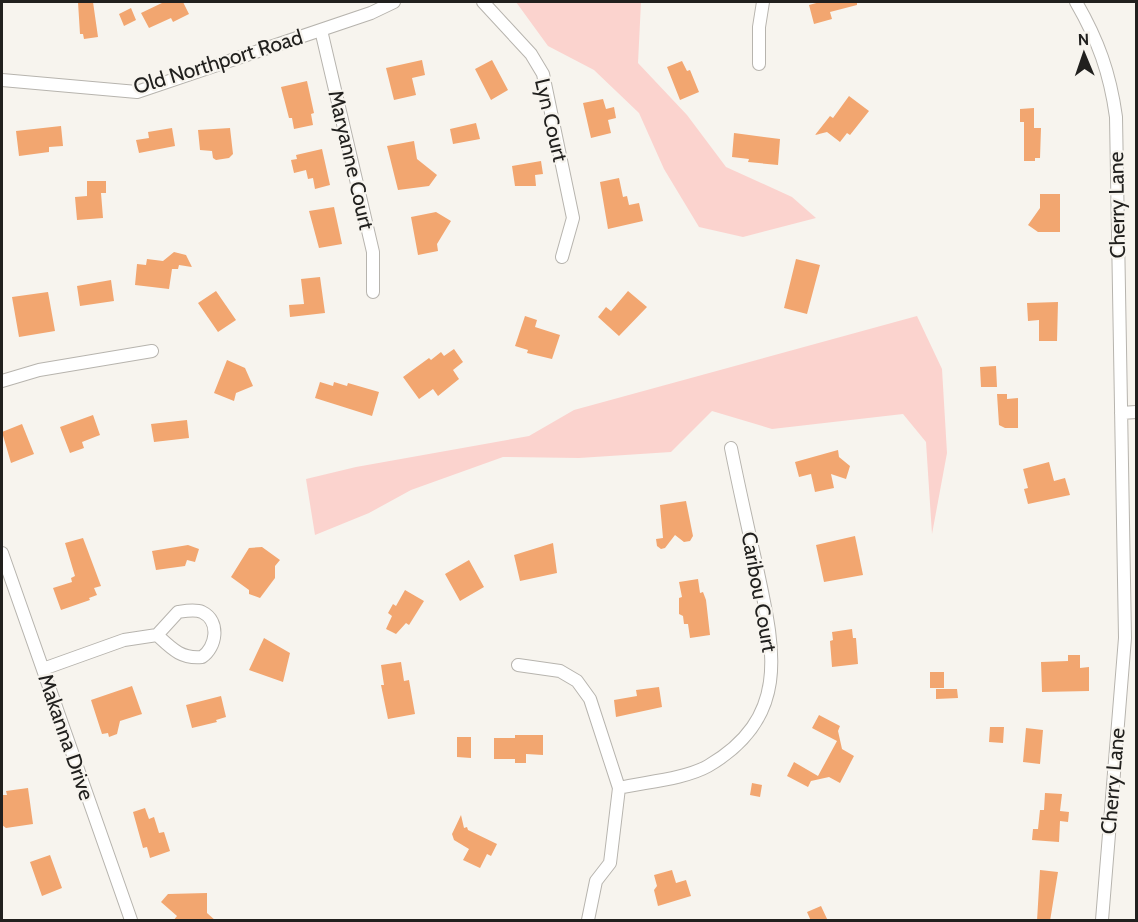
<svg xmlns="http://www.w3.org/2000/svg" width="1138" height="922" font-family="Cabin,sans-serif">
<rect width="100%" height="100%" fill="#f7f4ee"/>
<path fill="#fbd3ce" d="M 516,2 L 641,2 L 638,63 L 687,115 L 726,167 L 792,197 L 816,218 L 743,237 L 699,227 L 664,169 L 639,113 L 594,70 L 548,46 Z
M 917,316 L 942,369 L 947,453 L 932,534 L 926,442 L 903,414 L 772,429 L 712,411 L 671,452 L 579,458 L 503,457 L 411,490 L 369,513 L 315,535 L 306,479 L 356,467 L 529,436 L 574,410 Z"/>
<path fill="#f2a670" d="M 78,2 L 93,2 L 98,37 L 84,39 L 83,34 L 80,34 Z
M 164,2 L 183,2 L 189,14 L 173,22 L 171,18 L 149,28 L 141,13 Z
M 820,2 L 857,2 L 857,5 L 830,12 L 832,19 L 814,24 L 809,5 Z
M 131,8 L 136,20 L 124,26 L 119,14 Z
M 422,60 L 425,75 L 412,78 L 416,95 L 394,100 L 386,68 Z
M 492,60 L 508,90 L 491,100 L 475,69 Z
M 682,61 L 687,71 L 690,70 L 699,92 L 680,100 L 667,67 Z
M 307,81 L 314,113 L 311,114 L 313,125 L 294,129 L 292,118 L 289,118 L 281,87 Z
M 849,96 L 869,111 L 850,135 L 847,133 L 840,142 L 827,132 L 815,135 L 830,116 L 833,118 Z
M 603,99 L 606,109 L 614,107 L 616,118 L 608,120 L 611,133 L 591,138 L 583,103 Z
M 1034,108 L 1034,128 L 1041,128 L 1040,158 L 1035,158 L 1035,161 L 1024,161 L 1024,122 L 1020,122 L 1020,109 Z
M 476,123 L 480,139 L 453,144 L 450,129 Z
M 61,126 L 63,146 L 49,147 L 49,152 L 19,156 L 16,131 Z
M 172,128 L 175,146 L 139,153 L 136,140 L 149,138 L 148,132 Z
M 230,128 L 233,154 L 229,158 L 216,160 L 213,158 L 212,151 L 200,150 L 198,130 Z
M 734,133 L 780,139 L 778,165 L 748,162 L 749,159 L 732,157 Z
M 414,141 L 417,159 L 437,175 L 429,186 L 398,190 L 387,146 Z
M 322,149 L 330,185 L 315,189 L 313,178 L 308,179 L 306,170 L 294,173 L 291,160 L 297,159 L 296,155 Z
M 541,161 L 543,174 L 535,175 L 536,186 L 515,186 L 512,166 Z
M 619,178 L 623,197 L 627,196 L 629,205 L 639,203 L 643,221 L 608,229 L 600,182 Z
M 87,181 L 106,181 L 106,193 L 101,193 L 103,218 L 77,220 L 75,197 L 87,196 Z
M 1040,194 L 1060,194 L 1060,232 L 1038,232 L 1028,225 L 1040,208 Z
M 334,207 L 342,244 L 319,248 L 309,211 Z
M 436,212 L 451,221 L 437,244 L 438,251 L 418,255 L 411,217 Z
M 174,252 L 186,255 L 192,267 L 179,265 L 178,269 L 172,269 L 169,289 L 135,285 L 137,264 L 146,265 L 147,259 L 163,261 Z
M 796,259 L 820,265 L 807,314 L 784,308 Z
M 320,277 L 325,313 L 290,317 L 289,305 L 304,304 L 301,279 Z
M 111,280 L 114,301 L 80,306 L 77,286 Z
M 216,291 L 236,320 L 218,332 L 198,303 Z
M 628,291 L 647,307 L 619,336 L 598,317 L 606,307 L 611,311 Z
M 48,292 L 55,331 L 19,337 L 12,297 Z
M 1058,302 L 1057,341 L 1039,341 L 1039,320 L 1028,321 L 1027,303 Z
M 525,316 L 537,320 L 535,327 L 560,335 L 552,359 L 527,353 L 528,350 L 515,346 Z
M 454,349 L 463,362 L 453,370 L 459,379 L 438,396 L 433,389 L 419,399 L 403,377 L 429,358 L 431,360 L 441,352 L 444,356 Z
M 227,360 L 245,368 L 253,386 L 236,393 L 234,401 L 214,393 Z
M 996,366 L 997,387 L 981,387 L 980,367 Z
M 320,382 L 333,386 L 334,382 L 347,386 L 348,383 L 379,392 L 372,416 L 315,398 Z
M 997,394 L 1007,394 L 1007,399 L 1018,398 L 1018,428 L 1005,428 L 999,425 Z
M 93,415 L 100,435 L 82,442 L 84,448 L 70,453 L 60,427 Z
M 187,420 L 189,438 L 154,442 L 151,424 Z
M 22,424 L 34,454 L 11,463 L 2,432 Z
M 838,450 L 839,457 L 850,466 L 846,479 L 831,474 L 834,488 L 815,492 L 811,474 L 799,477 L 795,462 Z
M 1049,462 L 1054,481 L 1065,478 L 1070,495 L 1028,504 L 1024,489 L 1028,488 L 1023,469 Z
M 686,501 L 693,536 L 690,541 L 684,542 L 675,535 L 665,548 L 661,549 L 657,546 L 656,539 L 663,538 L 660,505 Z
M 855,536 L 863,575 L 824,582 L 816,545 Z
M 83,538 L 101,586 L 94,588 L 97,595 L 89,598 L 90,600 L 61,610 L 53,588 L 72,582 L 71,578 L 75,576 L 65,543 Z
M 553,543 L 557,573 L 520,581 L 514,555 Z
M 188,545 L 199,549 L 195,562 L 187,560 L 185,566 L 156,570 L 152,551 Z
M 262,547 L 280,560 L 275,566 L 275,578 L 260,598 L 249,594 L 249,590 L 231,577 L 249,548 Z
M 469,560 L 484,587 L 460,601 L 445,574 Z
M 698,579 L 700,593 L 703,592 L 706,600 L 710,635 L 690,638 L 688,624 L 684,624 L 683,616 L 679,614 L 679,598 L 682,597 L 679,582 Z
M 405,590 L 424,601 L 409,625 L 406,623 L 396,634 L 386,629 L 392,616 L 388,613 L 393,604 L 396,606 Z
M 852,629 L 853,638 L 856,638 L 858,664 L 832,667 L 830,641 L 833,640 L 832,632 Z
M 264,638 L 290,653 L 283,682 L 249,670 Z
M 1068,655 L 1080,655 L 1080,668 L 1089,667 L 1089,691 L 1042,692 L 1041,662 L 1068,661 Z
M 401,662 L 404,681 L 409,680 L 415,714 L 388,719 L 381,685 L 384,685 L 381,665 Z
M 930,672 L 944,672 L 944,688 L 930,688 Z
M 132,686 L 142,714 L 120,721 L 117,734 L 109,737 L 108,733 L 102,734 L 91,700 Z
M 659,687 L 662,707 L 616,717 L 614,700 L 637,696 L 636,690 Z
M 936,689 L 957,689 L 958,698 L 936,699 Z
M 221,696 L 226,717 L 216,720 L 217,722 L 192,728 L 186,705 Z
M 819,715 L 840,726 L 838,731 L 842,749 L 854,756 L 840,783 L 829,777 L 811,781 L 808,787 L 787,776 L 794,762 L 818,776 L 837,741 L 812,728 Z
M 990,727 L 1004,727 L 1003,743 L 989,742 Z
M 1026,728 L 1043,730 L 1040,764 L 1023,762 Z
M 515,735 L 543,735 L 543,755 L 526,754 L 526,763 L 515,763 L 515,759 L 494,759 L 494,738 L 515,738 Z
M 457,737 L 471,737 L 471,758 L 457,757 Z
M 752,783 L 762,785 L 760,797 L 750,795 Z
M 28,788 L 33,824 L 6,828 L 2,825 L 2,795 L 7,795 L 6,791 Z
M 1045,793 L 1062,794 L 1060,811 L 1069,812 L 1068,822 L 1060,821 L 1059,842 L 1032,840 L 1033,829 L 1038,829 L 1040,810 L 1044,810 Z
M 145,808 L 149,819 L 154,817 L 159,833 L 164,832 L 170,851 L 150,858 L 147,847 L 143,848 L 133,812 Z
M 461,815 L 464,828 L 467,827 L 468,830 L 497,844 L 491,856 L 487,854 L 480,868 L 463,860 L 469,849 L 454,840 L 452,834 Z
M 50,855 L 62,888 L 42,896 L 30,862 Z
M 672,870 L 676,883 L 686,880 L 691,896 L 658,906 L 654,890 L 657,886 L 654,875 Z
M 1040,870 L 1058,872 L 1050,921 L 1037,921 Z
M 207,893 L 207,913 L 216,921 L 173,921 L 177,916 L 161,902 L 168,894 Z
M 821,906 L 828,921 L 811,921 L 807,912 Z"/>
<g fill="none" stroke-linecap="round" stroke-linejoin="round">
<g stroke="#b7b4ae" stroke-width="14">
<path id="minor" d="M 483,2 L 531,54 L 543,74 L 573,218 L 562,257
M 1076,2 C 1098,40 1110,73 1116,117 L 1125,638 L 1102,920
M 321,30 L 373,252 L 373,292
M 759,64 L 759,27 L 763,2
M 2,80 L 137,92 L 371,13 L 394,2
M 2,381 L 39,370 L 152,351
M 1121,413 L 1136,412
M 2,553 L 131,920
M 518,665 L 560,671 L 577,681 L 590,699 L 619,788 L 610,863 L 596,881 L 588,920
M 43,669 L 124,640 L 157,635 C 172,649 181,659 202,657 C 216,648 221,621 202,612 C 195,609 185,611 178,612 L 157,635
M 619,788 C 645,782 685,779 708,766 C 792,717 774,648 757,568 C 748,528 739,488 731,448"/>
</g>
<use href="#minor" stroke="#fff" stroke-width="12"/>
</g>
<g text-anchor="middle" stroke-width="4.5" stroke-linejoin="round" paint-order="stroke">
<g font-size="21" fill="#21201e" stroke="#f7f4ee">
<text transform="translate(218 62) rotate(-17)" y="7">Old Northport Road</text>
<text transform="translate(551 120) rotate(77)" y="7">Lyn Court</text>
<text transform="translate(351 160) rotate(77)" y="7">Maryanne Court</text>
<text transform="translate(1117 205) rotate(-91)" y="7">Cherry Lane</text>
<text transform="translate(759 592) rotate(80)" y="7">Caribou Court</text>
<text transform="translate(66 737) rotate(71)" y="7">Makanna Drive</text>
<text transform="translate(1113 781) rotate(-85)" y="7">Cherry Lane</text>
</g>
</g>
<rect width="1138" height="922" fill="none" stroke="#21201e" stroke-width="6"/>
<g transform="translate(1084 54) rotate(358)" stroke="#f7f4ee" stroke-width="4.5" paint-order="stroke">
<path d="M0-4.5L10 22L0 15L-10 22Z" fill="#21201e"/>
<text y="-9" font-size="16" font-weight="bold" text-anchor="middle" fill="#21201e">N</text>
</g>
</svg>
